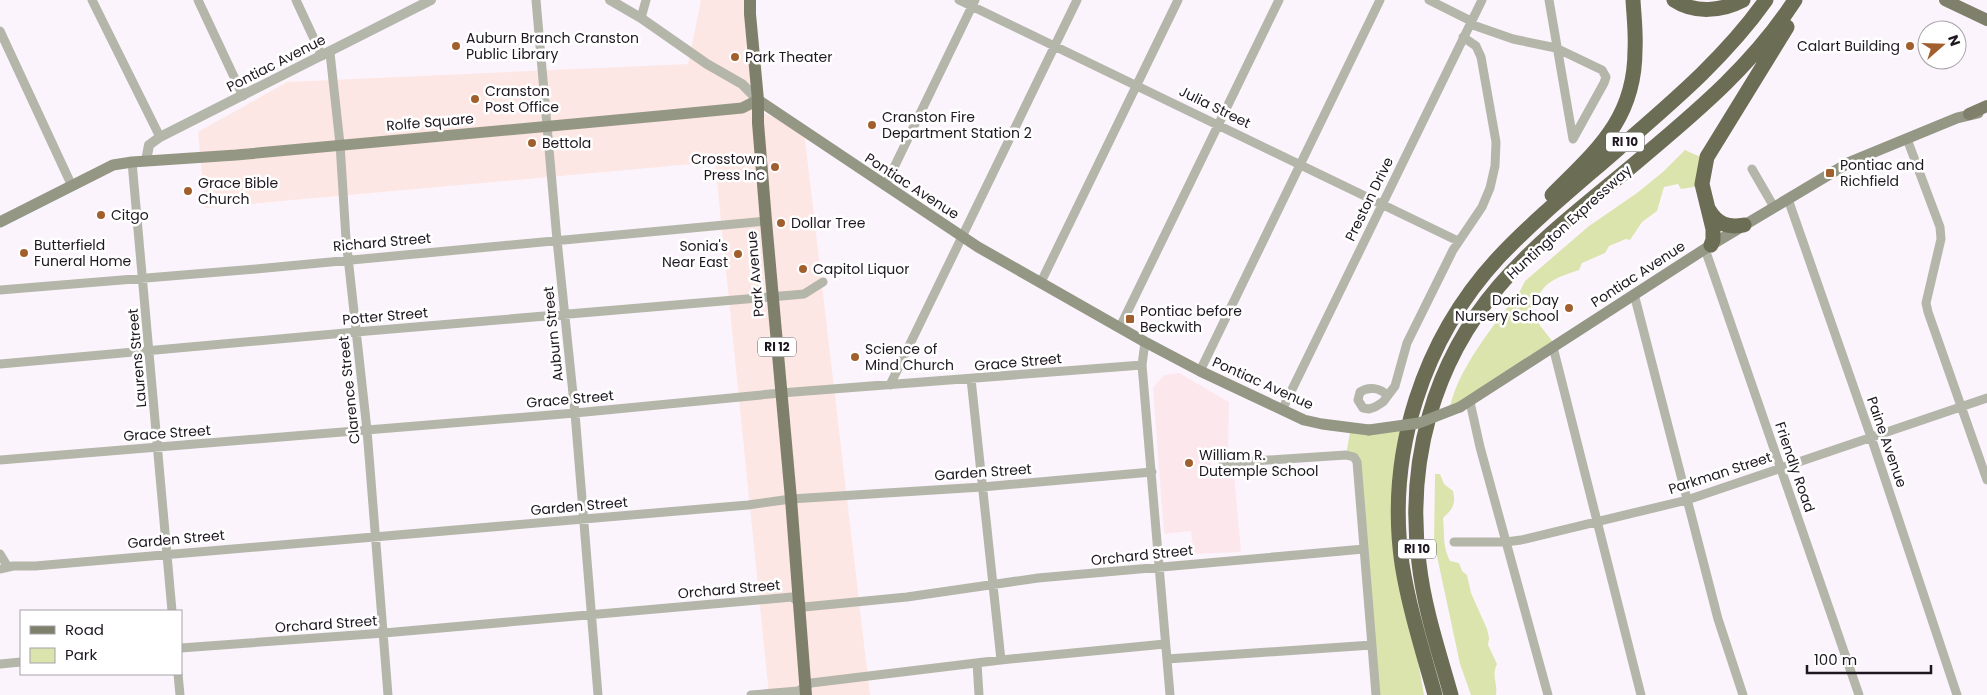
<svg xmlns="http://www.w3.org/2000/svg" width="1987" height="695" font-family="Poppins,sans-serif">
<rect width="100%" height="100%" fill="#fcf4fd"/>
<path fill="#fde7e4" d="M 701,0 L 754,0 L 764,113 L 804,131 L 870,695 L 769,695 L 715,162 L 205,208 L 198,132 L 287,82 L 688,64 Z"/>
<path fill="#fce7ec" d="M 1179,373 L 1229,402 L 1228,454 L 1210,456 L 1212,475 L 1234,474 L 1241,552 L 1194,554 L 1191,531 L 1164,534 L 1153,388 L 1164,375 Z"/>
<path fill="#dce4ae" d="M 1685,150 L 1705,159 L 1700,186 L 1681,189 L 1678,184 L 1664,187 L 1657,211 L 1642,222 L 1630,240 L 1626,239 L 1609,246 L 1605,253 L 1582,263 L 1579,270 C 1554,279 1545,280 1533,306 C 1534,323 1546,331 1555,345 L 1449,413 C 1455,371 1495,324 1520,291 L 1525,281 L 1589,226 L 1637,193 L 1664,171 Z
M 1402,429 L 1395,472 L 1417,656 L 1424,695 L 1377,695 L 1355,460 L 1346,455 L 1350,432 Z
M 1435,474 L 1440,474 L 1444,484 L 1453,491 C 1456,504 1453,509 1443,518 C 1445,536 1442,544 1450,561 L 1459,563 L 1462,571 L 1467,575 L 1471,593 L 1487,629 L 1489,638 L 1488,645 L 1497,664 C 1491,678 1498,682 1496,695 L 1471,695 L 1460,664 L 1434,542 Z"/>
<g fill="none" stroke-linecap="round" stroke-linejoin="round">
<path stroke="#b5b6aa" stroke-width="9" d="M 92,0 L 160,137
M 198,0 L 243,96
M 296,0 L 322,56
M 536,0 L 557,240 L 575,413 L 598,695
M 959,0 L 1458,241
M 1429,0 L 1471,21
M 1549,0 L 1573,139
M 641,18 L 646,0
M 1470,24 L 1513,39 L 1556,48 L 1602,70 L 1606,77 L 1604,83 L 1573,139
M 0,31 L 72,186
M 330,53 L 340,144 L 346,239 L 367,430 L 388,695
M 1907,139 L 1940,227 L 1941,239 L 1926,303 L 1928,312 L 1987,480
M 132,162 L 172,611
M 1752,169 L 1774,207
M 885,186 L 975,0
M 1788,199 L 1871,437 L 1957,695
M 1705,249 L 1859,695
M 1041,282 L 1178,0
M 0,290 L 256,269 L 766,221
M 1634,294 L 1718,619 L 1743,695
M 1120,327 L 1279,0
M 1145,342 L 1142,365 L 1170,695
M 1553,347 L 1641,695
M 0,364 L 356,332 L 793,295 L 804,294 L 823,282
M 1200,371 L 1380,0
M 971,379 L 1001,660
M 890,385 L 1077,0
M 1387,395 C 1380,388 1369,386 1360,392 L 1358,400 L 1363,408 L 1369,409 L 1375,407 L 1383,402 L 1395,386 L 1407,343 L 1453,250 L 1482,207 L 1490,188 L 1495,166 L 1496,142 L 1481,57 L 1476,46 L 1463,37
M 1470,402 L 1480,447 L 1548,695
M 1282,410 L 1482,0
M 0,460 L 575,413 L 781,393 L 1142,365
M 1223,463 L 1346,455 L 1354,457 L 1357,462 L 1376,695
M 1454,542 L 1506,542 L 1521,540 L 1687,500 L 1987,398
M 0,554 L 8,567
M 0,569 L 13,566 L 35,566 L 748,505 L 791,499 L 982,487 L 1152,472
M 181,648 L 384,633 L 792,597 L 804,607 L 907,597 L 1038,578 L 1364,549
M 1167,659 L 1372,645
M 977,663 L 979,695
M 0,664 L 21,662
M 178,674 L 180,695
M 751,695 L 798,691 L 811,683 L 1001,660 L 1165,644"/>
<path stroke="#b5b6aa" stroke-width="10" d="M 610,0 L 641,18 L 707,64 L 742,84 L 758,100
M 146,161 L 149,145 L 160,137 L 431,0"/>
<path stroke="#959785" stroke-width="11" d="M 0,222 L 113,165 L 132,162 L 236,155 L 659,116 L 742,108 L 758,100 L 978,247 L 1145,342 L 1200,371 L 1304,420 L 1322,424 L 1369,430
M 1460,407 L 1711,245 L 1850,162 L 1957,118 L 1978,113"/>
<path stroke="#7f806b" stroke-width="12" d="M 750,0 L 750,14 L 758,100 L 758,123 L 766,221 L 791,499 L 806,695
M 1945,0 L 1987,20
M 1969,114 L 1987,106"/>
<path stroke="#6b6d54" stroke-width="15" d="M 1674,0 C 1695,14 1722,11 1743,0
M 1552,195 C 1597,150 1635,119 1635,50 C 1636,33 1634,17 1633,0
M 1709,210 C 1717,224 1728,228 1744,225
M 1711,245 L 1713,240 L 1713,229 L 1702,184 L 1707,157 L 1787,27
M 1435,695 C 1423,652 1409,608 1402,564 C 1386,453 1423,339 1499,257 C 1536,218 1578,184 1618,149 C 1671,103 1725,58 1766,0
M 1451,695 C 1439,652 1424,608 1419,563 C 1406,462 1433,363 1499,286 C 1542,236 1596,197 1645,155 C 1701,108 1755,62 1795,0"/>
<path stroke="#959785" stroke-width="11" d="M 1369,430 L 1419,423 L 1460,407"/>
</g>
<g fill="#a15f2d" stroke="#fff" stroke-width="2">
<circle cx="456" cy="46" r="5"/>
<circle cx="1910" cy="46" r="5"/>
<circle cx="735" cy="57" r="5"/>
<circle cx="475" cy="99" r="5"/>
<circle cx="872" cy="125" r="5"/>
<circle cx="532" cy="143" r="5"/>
<circle cx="775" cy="167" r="5"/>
<rect x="1825" y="168" width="10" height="10" rx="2.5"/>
<circle cx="188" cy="191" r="5"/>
<circle cx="101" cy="215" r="5"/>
<circle cx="781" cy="223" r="5"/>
<circle cx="24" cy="253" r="5"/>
<circle cx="738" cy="254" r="5"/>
<circle cx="803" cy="269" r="5"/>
<circle cx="1569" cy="308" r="5"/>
<rect x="1125" y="314" width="10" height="10" rx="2.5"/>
<circle cx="855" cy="357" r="5"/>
<circle cx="1189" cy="463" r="5"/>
</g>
<g text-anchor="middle" stroke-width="5" stroke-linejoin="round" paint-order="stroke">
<g fill="#fff" stroke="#625d63" stroke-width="1">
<rect x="1606" y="132.5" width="38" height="19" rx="4"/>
<rect x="758" y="337.5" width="38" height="19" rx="4"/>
<rect x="1398" y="539.5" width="38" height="19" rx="4"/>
</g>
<g font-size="12" font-weight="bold" fill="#1e1720">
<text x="1625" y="146">RI 10</text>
<text x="777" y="351">RI 12</text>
<text x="1417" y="553">RI 10</text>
</g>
<g font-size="14" fill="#1e1720" stroke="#fff" text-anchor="start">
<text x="466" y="43">Auburn Branch Cranston<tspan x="466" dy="16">Public Library</tspan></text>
<text x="1900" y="51" text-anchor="end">Calart Building</text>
<text x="745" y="62">Park Theater</text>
<text x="485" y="96">Cranston<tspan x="485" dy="16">Post Office</tspan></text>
<text x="882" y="122">Cranston Fire<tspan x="882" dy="16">Department Station 2</tspan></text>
<text x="542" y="148">Bettola</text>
<text x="765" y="164" text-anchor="end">Crosstown<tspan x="765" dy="16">Press Inc</tspan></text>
<text x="1840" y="170">Pontiac and<tspan x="1840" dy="16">Richfield</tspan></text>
<text x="198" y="188">Grace Bible<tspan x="198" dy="16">Church</tspan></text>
<text x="111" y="220">Citgo</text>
<text x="791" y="228">Dollar Tree</text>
<text x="34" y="250">Butterfield<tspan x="34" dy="16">Funeral Home</tspan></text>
<text x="728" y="251" text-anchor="end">Sonia's<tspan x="728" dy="16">Near East</tspan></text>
<text x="813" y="274">Capitol Liquor</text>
<text x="1559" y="305" text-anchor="end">Doric Day<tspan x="1559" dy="16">Nursery School</tspan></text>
<text x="1140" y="316">Pontiac before<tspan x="1140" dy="16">Beckwith</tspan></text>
<text x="865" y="354">Science of<tspan x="865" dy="16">Mind Church</tspan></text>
<text x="1199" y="460">William R.<tspan x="1199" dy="16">Dutemple School</tspan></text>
</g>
<g font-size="14" fill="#1e1720" stroke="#fff">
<text transform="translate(276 63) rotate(-27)" y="5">Pontiac Avenue</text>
<text transform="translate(1215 107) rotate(26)" y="5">Julia Street</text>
<text transform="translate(430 122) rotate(-5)" y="5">Rolfe Square</text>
<text transform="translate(912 186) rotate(33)" y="5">Pontiac Avenue</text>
<text transform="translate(1369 199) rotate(-64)" y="5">Preston Drive</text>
<text transform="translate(1569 222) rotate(-42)" y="5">Huntington Expressway</text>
<text transform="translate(382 242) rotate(-5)" y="5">Richard Street</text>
<text transform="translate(755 274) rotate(-95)" y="5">Park Avenue</text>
<text transform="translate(1638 274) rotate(-33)" y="5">Pontiac Avenue</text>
<text transform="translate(385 316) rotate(-5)" y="5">Potter Street</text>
<text transform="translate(553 334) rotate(-96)" y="5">Auburn Street</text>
<text transform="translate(137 358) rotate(-95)" y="5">Laurens Street</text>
<text transform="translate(1018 362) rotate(-5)" y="5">Grace Street</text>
<text transform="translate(1263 383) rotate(24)" y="5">Pontiac Avenue</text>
<text transform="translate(349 390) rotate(-96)" y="5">Clarence Street</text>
<text transform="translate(570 399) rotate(-5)" y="5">Grace Street</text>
<text transform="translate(167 433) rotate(-4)" y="5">Grace Street</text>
<text transform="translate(1887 442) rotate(71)" y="5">Paine Avenue</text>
<text transform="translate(1795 467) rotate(71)" y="5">Friendly Road</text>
<text transform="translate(983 472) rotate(-4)" y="5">Garden Street</text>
<text transform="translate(1720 473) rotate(-18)" y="5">Parkman Street</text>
<text transform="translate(579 506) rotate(-5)" y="5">Garden Street</text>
<text transform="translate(176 539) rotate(-5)" y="5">Garden Street</text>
<text transform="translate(1142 555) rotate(-6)" y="5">Orchard Street</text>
<text transform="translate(729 589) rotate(-5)" y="5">Orchard Street</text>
<text transform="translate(326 624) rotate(-4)" y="5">Orchard Street</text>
</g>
</g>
<rect x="20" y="610" width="162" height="65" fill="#ffffff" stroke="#a5a2a6"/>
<rect x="30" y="626" width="25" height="8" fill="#7f806b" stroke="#a5a2a6"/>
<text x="65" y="635" font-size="15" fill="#1e1720">Road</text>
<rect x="30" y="648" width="25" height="15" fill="#dce4ae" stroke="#a5a2a6"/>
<text x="65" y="660" font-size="15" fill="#1e1720">Park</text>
<g transform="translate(1942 45) rotate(70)"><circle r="24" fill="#ffffff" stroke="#a5a2a6"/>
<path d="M0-4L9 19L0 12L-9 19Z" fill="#a15f2d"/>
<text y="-8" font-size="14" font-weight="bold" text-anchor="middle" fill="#1e1720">N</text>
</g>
<path d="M1807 665v8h124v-8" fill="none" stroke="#1e1720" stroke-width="2.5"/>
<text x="1814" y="665" font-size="15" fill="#1e1720" stroke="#ffffff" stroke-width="4" paint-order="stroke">100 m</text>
</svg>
